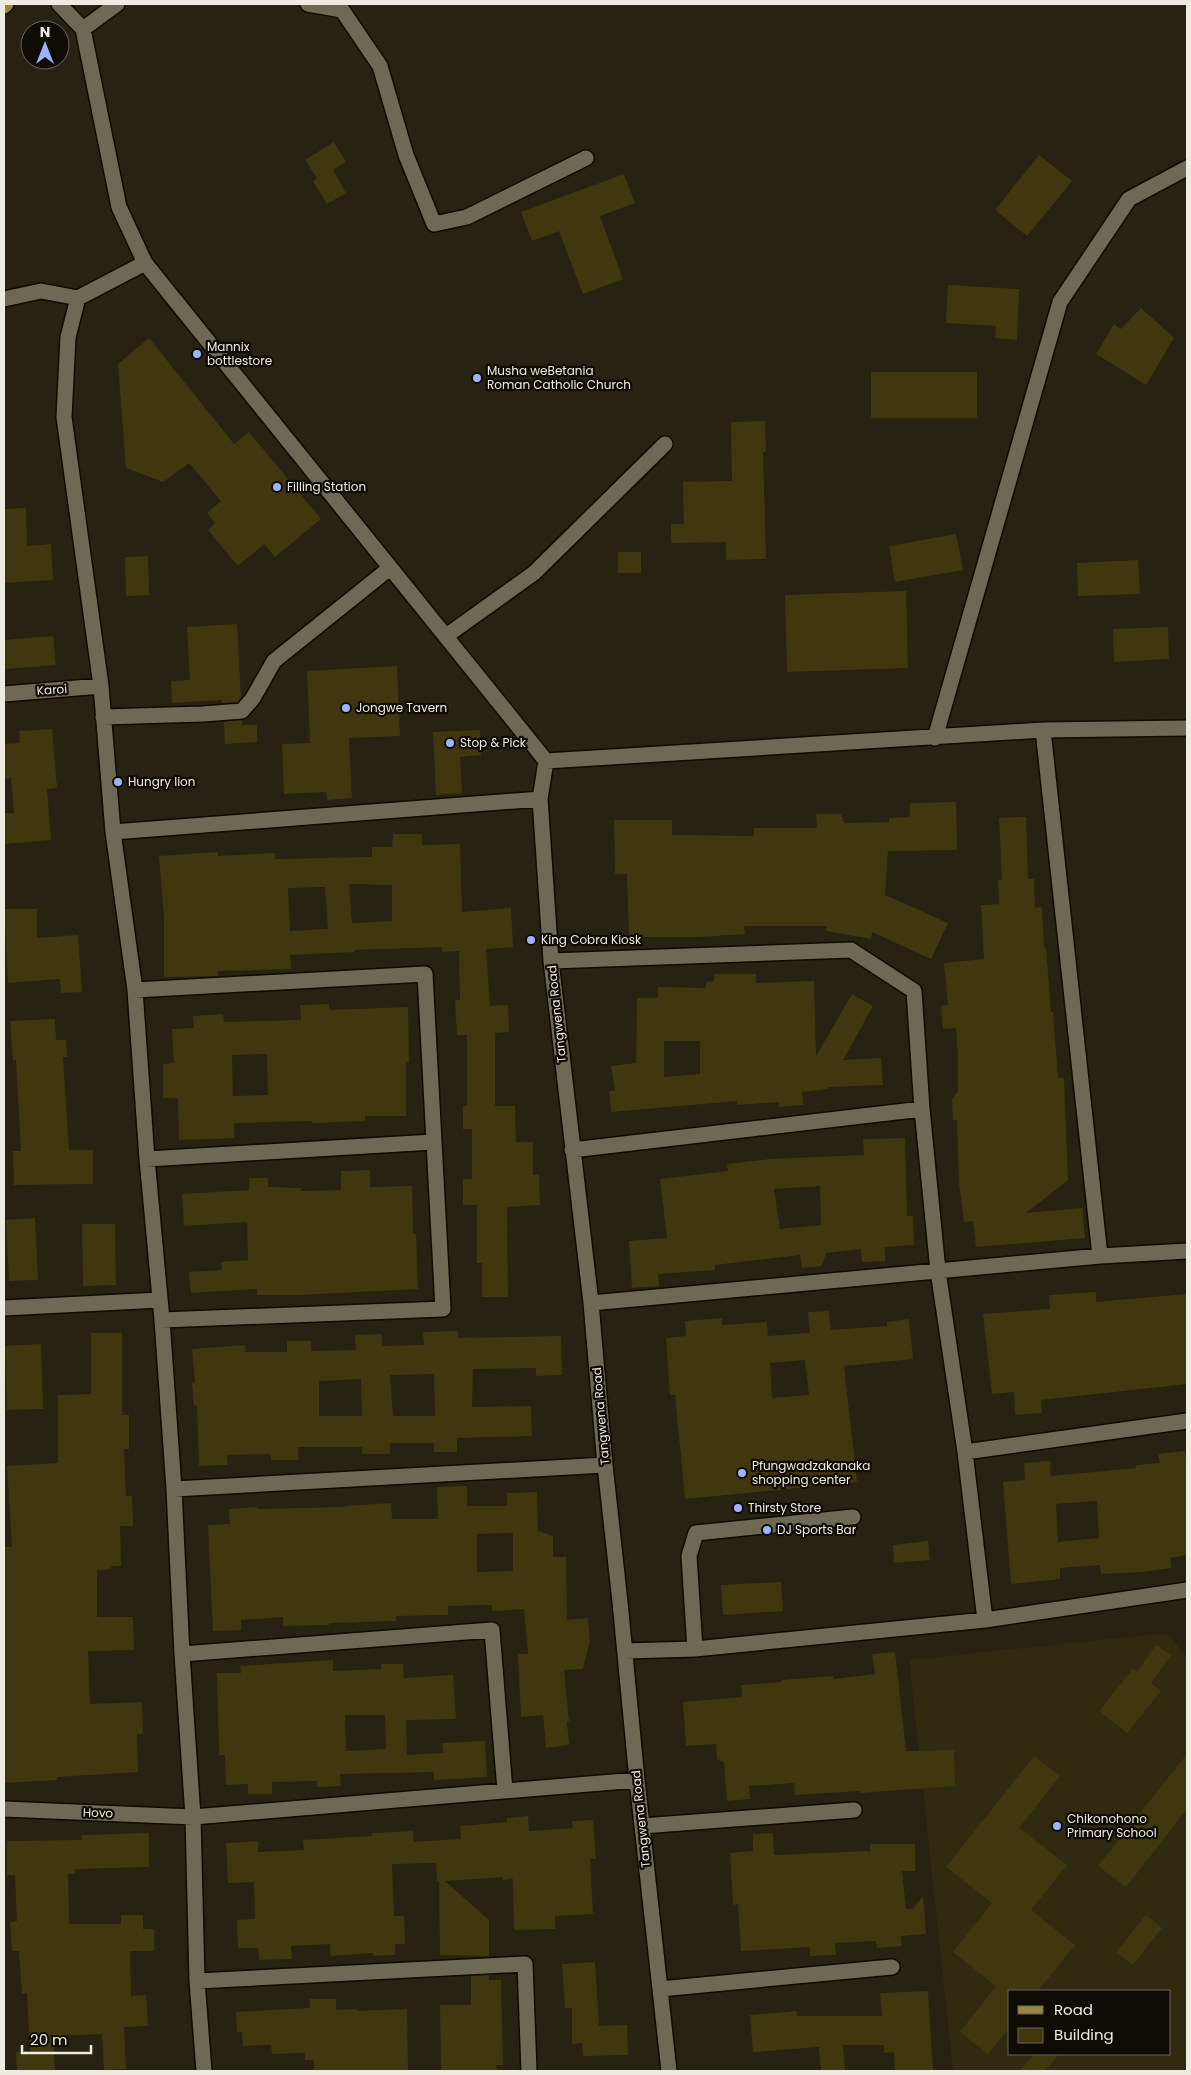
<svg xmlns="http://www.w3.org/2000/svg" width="1191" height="2075" font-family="Poppins,sans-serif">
<rect width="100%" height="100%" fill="#272211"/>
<path fill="#302a11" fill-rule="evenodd" d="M 1167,1633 L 1187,1657 L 1187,2071 L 953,2071 L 909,1660 ZM 1010,1991 L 1170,1991 L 1170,2054 L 1010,2054 Z"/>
<path fill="#40370f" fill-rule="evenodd" d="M 334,142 L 346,162 L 333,170 L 346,193 L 327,204 L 313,181 L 317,178 L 305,160 Z
M 1039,155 L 1072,181 L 1027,236 L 995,210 Z
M 624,174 L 635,203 L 600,216 L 623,279 L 583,294 L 559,231 L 532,241 L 521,212 Z
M 948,285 L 1019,289 L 1017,340 L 995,338 L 996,326 L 946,323 Z
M 1141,308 L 1174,338 L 1146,385 L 1096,354 L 1114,324 L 1121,329 Z
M 149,338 L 234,444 L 249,432 L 321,519 L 275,557 L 264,544 L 238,566 L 208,530 L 215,523 L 207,513 L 221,501 L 189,463 L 163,482 L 126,468 L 118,364 Z
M 871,372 L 977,372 L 977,418 L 871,418 Z
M 765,421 L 766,452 L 763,452 L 766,559 L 726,560 L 726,542 L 671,543 L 671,524 L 684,524 L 683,482 L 732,481 L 731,422 Z
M 26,508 L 27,546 L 51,544 L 53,580 L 4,583 L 4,509 Z
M 956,534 L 963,570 L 895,582 L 889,546 Z
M 618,552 L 641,552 L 641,573 L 618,573 Z
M 148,556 L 149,595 L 126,596 L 125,557 Z
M 1138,560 L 1140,594 L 1078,596 L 1077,563 Z
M 906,591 L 908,668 L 787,672 L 785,595 Z
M 237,624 L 241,698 L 237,702 L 222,703 L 222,700 L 172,703 L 171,681 L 190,680 L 187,627 Z
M 1168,627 L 1169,659 L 1114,662 L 1113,629 Z
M 53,636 L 56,665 L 4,669 L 4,640 Z
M 397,666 L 400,736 L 349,738 L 352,798 L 327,800 L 326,792 L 284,794 L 282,744 L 310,743 L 307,671 Z
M 242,720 L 242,725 L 257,725 L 257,742 L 225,744 L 224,722 Z
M 52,729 L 57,788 L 47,789 L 51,840 L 4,844 L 4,813 L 14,813 L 11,778 L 4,779 L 4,744 L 20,743 L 19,731 Z
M 480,730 L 481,755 L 460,757 L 462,793 L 436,795 L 433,732 Z
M 956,802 L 957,850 L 888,851 L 885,895 L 948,923 L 931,959 L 872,932 L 871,939 L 826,931 L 827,926 L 744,926 L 745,934 L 699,937 L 629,937 L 627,874 L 615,874 L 614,820 L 672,820 L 672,835 L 754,836 L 754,828 L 817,828 L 816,814 L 841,814 L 844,823 L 889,822 L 889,818 L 910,817 L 910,803 Z
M 1026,817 L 1028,879 L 1034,879 L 1035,908 L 1042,907 L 1044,948 L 1046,947 L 1051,1012 L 1053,1012 L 1058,1078 L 1064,1078 L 1068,1180 L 1026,1213 L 1082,1208 L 1085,1238 L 976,1247 L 973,1221 L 964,1222 L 959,1183 L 957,1120 L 953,1120 L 952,1099 L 958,1091 L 958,1058 L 956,1028 L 943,1029 L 941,1006 L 948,1005 L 944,963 L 984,959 L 981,905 L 999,904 L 998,880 L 1002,880 L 999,818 Z
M 393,834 L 422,834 L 422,845 L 460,844 L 462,912 L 511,908 L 513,947 L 486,949 L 490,1006 L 508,1005 L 509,1032 L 495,1033 L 495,1106 L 515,1106 L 516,1142 L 533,1142 L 533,1175 L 539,1174 L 540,1205 L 507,1207 L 508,1297 L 482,1297 L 482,1263 L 477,1263 L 477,1205 L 463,1205 L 463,1179 L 472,1179 L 472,1129 L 463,1129 L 463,1106 L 467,1106 L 467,1035 L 457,1035 L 455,1000 L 460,1000 L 459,951 L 442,952 L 442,947 L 354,950 L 354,952 L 290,955 L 291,969 L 218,971 L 218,976 L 164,977 L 164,917 L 159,856 L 218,852 L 218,856 L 275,853 L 275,859 L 372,857 L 372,847 L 392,847 ZM 349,884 L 392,885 L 392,921 L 352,923 ZM 325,887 L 328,929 L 290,931 L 288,888 Z
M 4,909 L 37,909 L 37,938 L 78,935 L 82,992 L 61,993 L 60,979 L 8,983 Z
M 714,974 L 756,974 L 756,983 L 814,981 L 816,1056 L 852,994 L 873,1006 L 843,1060 L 881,1058 L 883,1085 L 828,1087 L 828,1089 L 802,1092 L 803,1105 L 779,1107 L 779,1102 L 737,1105 L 737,1101 L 611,1112 L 609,1091 L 615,1091 L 611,1066 L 636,1063 L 637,998 L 658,998 L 658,987 L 706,988 L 706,982 L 714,981 ZM 664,1041 L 700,1041 L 700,1074 L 664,1077 Z
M 329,1004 L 329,1010 L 408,1007 L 409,1062 L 406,1062 L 406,1116 L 365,1116 L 365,1121 L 312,1123 L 312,1121 L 234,1123 L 234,1138 L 179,1140 L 178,1098 L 163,1098 L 163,1064 L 174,1063 L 172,1029 L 194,1028 L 193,1016 L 223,1014 L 224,1022 L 301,1020 L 300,1005 ZM 267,1054 L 268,1095 L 233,1096 L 232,1055 Z
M 55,1019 L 56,1040 L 66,1040 L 67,1057 L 63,1057 L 69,1150 L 93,1150 L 93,1184 L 14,1185 L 13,1151 L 21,1151 L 16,1060 L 13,1061 L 10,1021 Z
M 905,1138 L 907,1216 L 913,1216 L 914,1245 L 885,1247 L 885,1261 L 862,1262 L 861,1249 L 826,1253 L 822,1266 L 802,1268 L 800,1255 L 715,1265 L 715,1270 L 658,1274 L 659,1286 L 632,1288 L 629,1241 L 667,1238 L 660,1179 L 728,1171 L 727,1164 L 770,1159 L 864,1155 L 863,1139 ZM 820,1186 L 821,1225 L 780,1229 L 774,1189 Z
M 370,1170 L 370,1187 L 412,1186 L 413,1234 L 416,1234 L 418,1289 L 298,1295 L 257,1295 L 257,1289 L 191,1293 L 189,1272 L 222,1270 L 221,1262 L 248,1260 L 247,1222 L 184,1226 L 182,1194 L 249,1190 L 249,1178 L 268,1178 L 268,1187 L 301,1188 L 301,1191 L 341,1190 L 341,1171 Z
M 35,1218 L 38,1280 L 9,1281 L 6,1220 Z
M 82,1224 L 115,1224 L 116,1285 L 83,1286 Z
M 1096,1292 L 1096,1302 L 1187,1294 L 1187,1384 L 1041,1400 L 1042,1413 L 1015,1415 L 1014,1392 L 992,1394 L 983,1314 L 1050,1309 L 1049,1295 Z
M 829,1311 L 831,1330 L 887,1326 L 887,1322 L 909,1319 L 913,1359 L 844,1366 L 857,1482 L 685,1499 L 675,1395 L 670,1395 L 666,1338 L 686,1336 L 685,1321 L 722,1318 L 722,1325 L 767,1322 L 768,1336 L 810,1333 L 808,1312 ZM 805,1360 L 809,1395 L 772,1398 L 770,1363 Z
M 458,1331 L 458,1338 L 561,1336 L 562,1375 L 536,1376 L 536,1368 L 473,1369 L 472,1407 L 531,1406 L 532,1436 L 457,1438 L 457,1452 L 434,1452 L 434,1443 L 390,1443 L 390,1454 L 362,1454 L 362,1447 L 298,1447 L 299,1460 L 271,1460 L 271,1454 L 227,1455 L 228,1465 L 199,1466 L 197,1405 L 194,1406 L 192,1383 L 195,1382 L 192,1349 L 245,1345 L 246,1352 L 287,1352 L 287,1341 L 311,1341 L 311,1351 L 356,1350 L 355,1335 L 382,1334 L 382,1346 L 424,1345 L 423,1332 ZM 434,1374 L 435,1416 L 393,1416 L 390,1375 ZM 361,1379 L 362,1416 L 319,1416 L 319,1381 Z
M 91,1333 L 122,1333 L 122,1415 L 129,1415 L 129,1449 L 124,1449 L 126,1496 L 132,1496 L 133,1526 L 120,1526 L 121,1566 L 111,1566 L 111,1569 L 97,1570 L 97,1617 L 133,1617 L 134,1650 L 88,1651 L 90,1704 L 142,1702 L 143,1734 L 137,1734 L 138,1772 L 57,1777 L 57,1780 L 4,1783 L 4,1547 L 12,1547 L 7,1466 L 58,1463 L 58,1395 L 91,1394 Z
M 41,1344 L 43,1409 L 7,1410 L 5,1346 Z
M 1185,1451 L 1187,1480 L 1187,1555 L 1170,1558 L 1171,1568 L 1141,1572 L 1101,1574 L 1100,1565 L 1060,1568 L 1060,1579 L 1011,1584 L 1003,1482 L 1025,1480 L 1024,1463 L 1050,1461 L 1051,1476 L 1136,1468 L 1136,1465 L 1160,1463 L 1158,1454 ZM 1097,1501 L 1099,1538 L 1058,1542 L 1056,1504 Z
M 467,1486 L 467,1506 L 507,1506 L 507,1493 L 537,1492 L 538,1531 L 553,1536 L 553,1557 L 566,1557 L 567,1620 L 588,1618 L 590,1641 L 583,1669 L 564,1670 L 569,1722 L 567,1722 L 569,1745 L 546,1748 L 543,1715 L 521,1717 L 518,1654 L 528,1654 L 524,1609 L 492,1611 L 492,1605 L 448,1606 L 448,1615 L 396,1616 L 396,1621 L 329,1623 L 329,1625 L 283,1626 L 283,1617 L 241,1620 L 241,1630 L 213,1631 L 208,1525 L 230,1524 L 229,1509 L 257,1507 L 257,1509 L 345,1507 L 345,1506 L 391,1503 L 392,1519 L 438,1519 L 437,1487 ZM 513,1533 L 513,1571 L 477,1572 L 477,1534 Z
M 928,1541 L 930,1560 L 894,1563 L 893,1545 Z
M 781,1582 L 783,1611 L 723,1615 L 721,1585 Z
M 1156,1645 L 1171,1655 L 1151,1683 L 1161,1691 L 1127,1733 L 1099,1711 L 1133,1669 L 1137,1672 Z
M 895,1652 L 906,1751 L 954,1750 L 955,1786 L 860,1793 L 860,1791 L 795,1795 L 794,1783 L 749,1786 L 750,1799 L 727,1801 L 724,1762 L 717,1759 L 716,1744 L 686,1746 L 683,1702 L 742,1697 L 741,1685 L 782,1682 L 781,1680 L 833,1676 L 833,1679 L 875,1674 L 872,1654 Z
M 333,1660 L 333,1671 L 381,1669 L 381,1664 L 403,1664 L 404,1678 L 453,1675 L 456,1719 L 406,1720 L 407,1755 L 443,1753 L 442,1743 L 485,1741 L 487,1777 L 434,1780 L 434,1772 L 340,1774 L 341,1786 L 317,1787 L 317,1781 L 272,1782 L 272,1794 L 248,1794 L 248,1784 L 226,1785 L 225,1755 L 219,1755 L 217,1673 L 241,1673 L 240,1666 ZM 345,1715 L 385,1715 L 386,1749 L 346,1751 Z
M 1187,1754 L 1187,1809 L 1126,1887 L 1098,1866 Z
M 1034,1756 L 1060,1776 L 1019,1828 L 1067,1865 L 1031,1910 L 1075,1945 L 1038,1991 L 1010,1991 L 1010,2027 L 988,2054 L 960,2032 L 996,1986 L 953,1952 L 992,1903 L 946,1867 Z
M 528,1816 L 529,1831 L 573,1828 L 572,1821 L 593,1820 L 596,1859 L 590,1859 L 593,1914 L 555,1916 L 555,1929 L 514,1930 L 513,1879 L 503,1880 L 503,1877 L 445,1881 L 489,1920 L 489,1956 L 440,1955 L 439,1881 L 437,1882 L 436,1863 L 392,1864 L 394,1916 L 404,1916 L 405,1944 L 395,1944 L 395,1955 L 373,1956 L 373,1953 L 331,1956 L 330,1944 L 291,1946 L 292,1959 L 259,1960 L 258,1948 L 238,1948 L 237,1920 L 255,1919 L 254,1882 L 228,1883 L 226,1843 L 258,1841 L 258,1852 L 304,1850 L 303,1840 L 372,1836 L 372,1833 L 413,1831 L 414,1842 L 461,1839 L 460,1826 L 507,1822 L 507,1818 Z
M 149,1833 L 149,1867 L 75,1869 L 75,1874 L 68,1874 L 69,1924 L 121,1924 L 121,1915 L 143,1915 L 143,1929 L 154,1929 L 154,1951 L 130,1951 L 131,1996 L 146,1995 L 148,2026 L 124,2027 L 126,2069 L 104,2070 L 102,2034 L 53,2036 L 55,2071 L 17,2071 L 16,2052 L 30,2051 L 27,1993 L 22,1994 L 19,1951 L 12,1951 L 10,1922 L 17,1921 L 15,1875 L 7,1875 L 7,1841 L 82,1840 L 82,1835 Z
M 773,1833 L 774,1855 L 870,1851 L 870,1844 L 915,1844 L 915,1871 L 902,1871 L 906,1909 L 913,1909 L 923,1896 L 926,1934 L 901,1936 L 902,1946 L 877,1948 L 876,1941 L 835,1943 L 836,1955 L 810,1956 L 810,1947 L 741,1951 L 738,1904 L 733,1905 L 730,1853 L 753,1851 L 753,1834 Z
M 1146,1915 L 1162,1928 L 1133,1965 L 1116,1952 Z
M 595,1962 L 599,2026 L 627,2025 L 628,2055 L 583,2056 L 582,2043 L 572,2044 L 572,2008 L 565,2008 L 562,1964 Z
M 489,1975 L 489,1980 L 501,1980 L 503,2065 L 496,2065 L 497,2071 L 441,2071 L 440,2005 L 471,2005 L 471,1976 Z
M 928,1991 L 933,2071 L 895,2071 L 894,2052 L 884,2053 L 884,2045 L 843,2045 L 845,2071 L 821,2071 L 819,2047 L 753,2052 L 750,2015 L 796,2011 L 797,2016 L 882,2016 L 880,1993 Z
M 310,1999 L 336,1999 L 336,2010 L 357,2009 L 357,2011 L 407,2009 L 408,2071 L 314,2071 L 314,2060 L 305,2060 L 305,2053 L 272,2054 L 271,2045 L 243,2046 L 242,2032 L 237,2032 L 236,2012 L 310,2008 Z
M 1034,2054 L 1059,2054 L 1045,2071 L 1020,2071 Z"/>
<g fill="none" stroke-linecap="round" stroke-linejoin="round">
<g stroke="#100b00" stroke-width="18">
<path id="minor" d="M 59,4 L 83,29 L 119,207 L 145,263 L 546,761 L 1043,730 L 1187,728
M 308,4 L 342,10 L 380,66 L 406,155 L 434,224 L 467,217 L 586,158
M 83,29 L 117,4
M 145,263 L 78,298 L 68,337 L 64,417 L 101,686 L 113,832 L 135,990 L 147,1159 L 162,1320 L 174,1489 L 182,1654 L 193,1817 L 197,1981 L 204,2071
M 4,299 L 41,291 L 78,298
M 446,636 L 534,573 L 665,444
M 4,694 L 101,686
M 103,717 L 203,714 L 242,711 L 253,698 L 274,661 L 390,568
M 1043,730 L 1100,1256
M 935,738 L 1060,302 L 1129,199 L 1187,168
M 546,761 L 540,799 L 551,961 L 591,1303 L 605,1465 L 620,1602 L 637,1780 L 669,2071
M 113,832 L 540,799
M 551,961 L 851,950 L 914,991 L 922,1109 L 938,1271 L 965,1452 L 985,1620
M 135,990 L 425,974 L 443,1309 L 162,1320
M 572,1150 L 922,1109
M 147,1159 L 433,1142
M 591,1303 L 1100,1256 L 1187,1251
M 4,1308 L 160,1300
M 965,1452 L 1187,1421
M 174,1489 L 605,1465
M 695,1649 L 689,1556 L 696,1533 L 853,1517
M 625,1651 L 695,1649 L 985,1620 L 1187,1590
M 182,1654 L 492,1630 L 505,1791
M 4,1809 L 193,1817 L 637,1780
M 642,1826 L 854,1810
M 197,1981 L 525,1964 L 529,2071
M 660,1989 L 892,1967"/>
</g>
<g stroke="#100b00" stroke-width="18">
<path id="major" d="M 4,6 L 6,4"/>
</g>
<use href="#minor" stroke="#6d6955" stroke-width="15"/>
<use href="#major" stroke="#98873d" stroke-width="15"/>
</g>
<g fill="#9db4fd" stroke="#0e0c05" stroke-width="2">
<circle cx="197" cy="354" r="5"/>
<circle cx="477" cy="378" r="5"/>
<circle cx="277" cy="487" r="5"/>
<circle cx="346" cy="708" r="5"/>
<circle cx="450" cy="743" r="5"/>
<circle cx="118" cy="782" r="5"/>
<circle cx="531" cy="940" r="5"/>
<circle cx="742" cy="1473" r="5"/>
<circle cx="738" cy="1508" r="5"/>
<circle cx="767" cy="1530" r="5"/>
<circle cx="1057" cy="1826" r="5"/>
</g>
<g text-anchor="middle" stroke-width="4.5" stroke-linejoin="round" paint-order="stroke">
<g font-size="12" fill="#eeebe0" stroke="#0e0c05" text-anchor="start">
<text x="207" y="351">Mannix<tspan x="207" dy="14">bottlestore</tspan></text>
<text x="487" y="375">Musha weBetania<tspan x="487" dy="14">Roman Catholic Church</tspan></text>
<text x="287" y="491">Filling Station</text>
<text x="356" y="712">Jongwe Tavern</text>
<text x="460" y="747">Stop &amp; Pick</text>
<text x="128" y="786">Hungry lion</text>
<text x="541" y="944">King Cobra Kiosk</text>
<text x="752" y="1470">Pfungwadzakanaka<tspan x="752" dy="14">shopping center</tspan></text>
<text x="748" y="1512">Thirsty Store</text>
<text x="777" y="1534">DJ Sports Bar</text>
<text x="1067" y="1823">Chikonohono<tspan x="1067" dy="14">Primary School</tspan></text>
</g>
<g font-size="12" fill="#eeebe0" stroke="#0e0c05">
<text transform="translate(52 690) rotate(-4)" y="4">Karoi</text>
<text transform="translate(557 1014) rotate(-96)" y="4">Tangwena Road</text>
<text transform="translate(601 1416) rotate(-95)" y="4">Tangwena Road</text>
<text transform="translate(98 1813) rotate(2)" y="4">Hovo</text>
<text transform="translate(641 1819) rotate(-96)" y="4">Tangwena Road</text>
</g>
</g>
<rect width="1191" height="2075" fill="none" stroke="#eeebe0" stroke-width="10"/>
<rect x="1008" y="1990" width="162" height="65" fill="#0e0c05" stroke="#68655d"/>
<rect x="1018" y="2006" width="25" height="8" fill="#98873d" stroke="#68655d"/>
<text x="1054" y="2015" font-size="15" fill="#eeebe0">Road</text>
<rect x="1018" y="2028" width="25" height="15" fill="#40370f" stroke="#68655d"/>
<text x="1054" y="2040" font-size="15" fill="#eeebe0">Building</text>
<g transform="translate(45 45)"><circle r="24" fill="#0e0c05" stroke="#68655d"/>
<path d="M0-4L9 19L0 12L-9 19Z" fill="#9db4fd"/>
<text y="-8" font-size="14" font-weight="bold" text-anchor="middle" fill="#eeebe0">N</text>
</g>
<path d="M22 2045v8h69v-8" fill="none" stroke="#eeebe0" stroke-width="2.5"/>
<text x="30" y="2045" font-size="15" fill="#eeebe0" stroke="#0e0c05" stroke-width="4" paint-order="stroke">20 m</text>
</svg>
